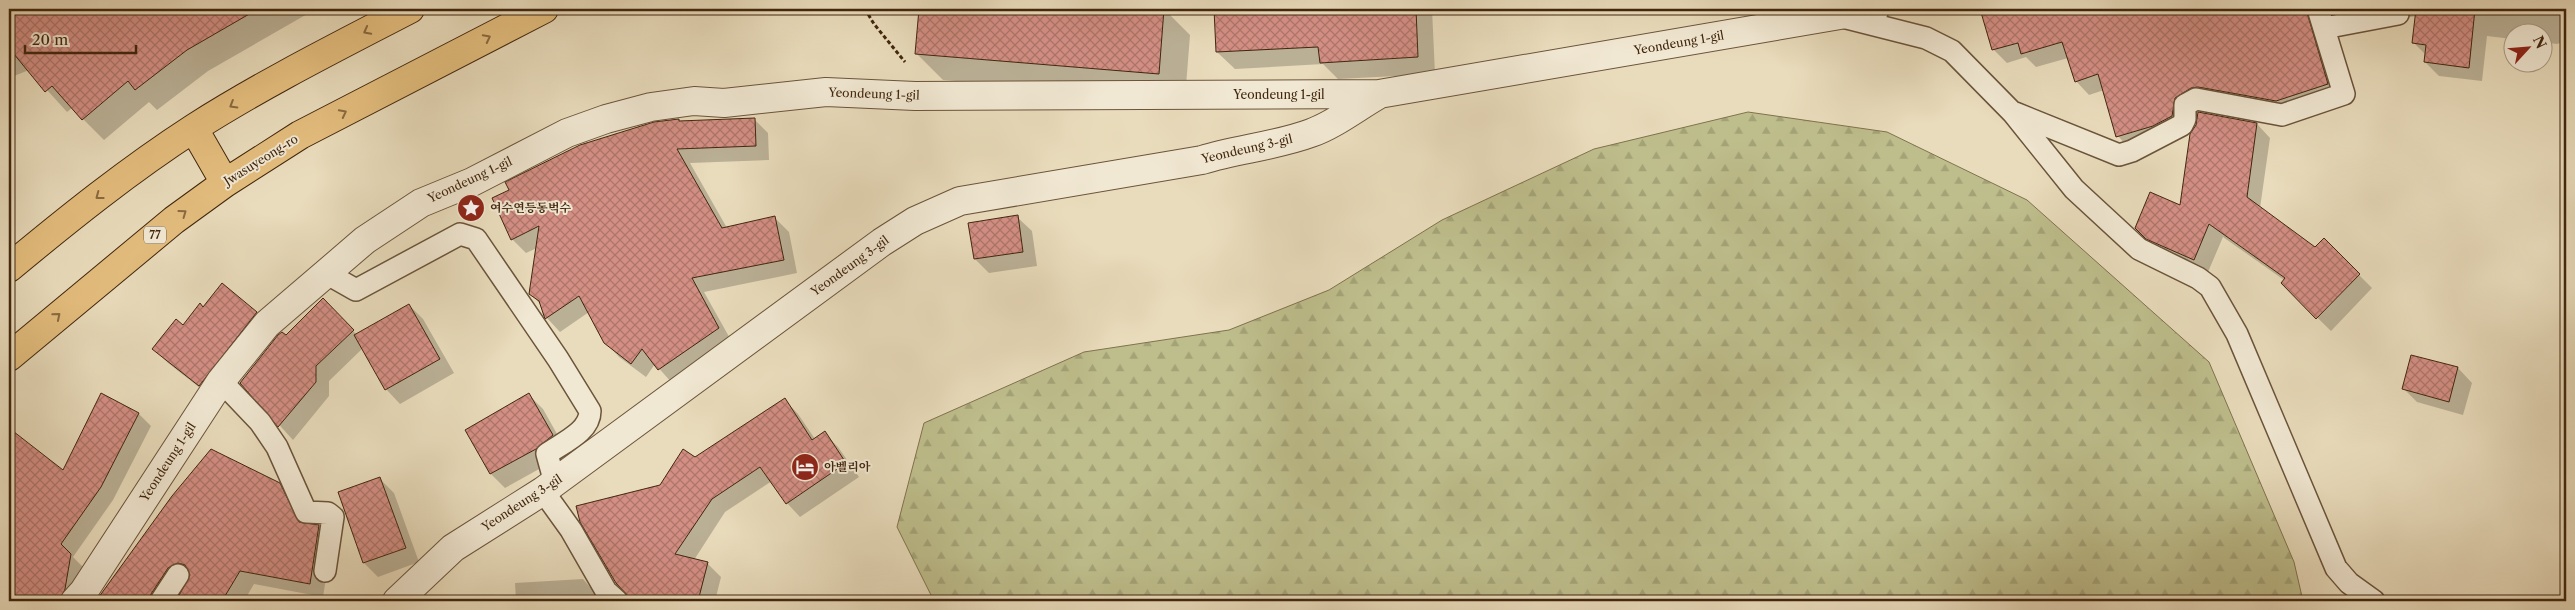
<svg xmlns="http://www.w3.org/2000/svg" width="2575" height="610" font-family="'Libre Caslon Text','Noto Serif KR',serif">
<defs>
<pattern id="forest-firs" width="22" height="20" patternUnits="userSpaceOnUse" patternTransform="scale(1.25)"><rect width="22" height="20" fill="#bebe8c"/><path d="M5 1l3.5 6h-7zM16 11l3.5 6h-7z" fill="#a4a378"/></pattern>
<pattern id="building-cross-hatch" width="8" height="8" patternUnits="userSpaceOnUse" patternTransform="scale(1.25)"><rect width="8" height="8" fill="#d48f85"/><path d="M0 0l8 8M0 8l8-8" fill="none" stroke="#ae756b"/></pattern>
</defs>
<rect width="100%" height="100%" fill="#e9dcbc"/>
<filter id="stains"><feTurbulence type="fractalNoise" baseFrequency=".004" numOctaves="4"/><feColorMatrix values="0 0 0 0 .2 0 0 0 0 .09 0 0 0 0 .02 0 0 0 .5 -.17"/></filter>
<radialGradient id="worn" r=".72"><stop offset=".6" stop-color="#630" stop-opacity="0"/><stop offset="1" stop-color="#630" stop-opacity=".3"/></radialGradient>
<path fill="url(#forest-firs)" stroke="#80724d" d="M 1748,112 L 1887,132 L 2027,200 L 2209,362 L 2294,562 L 2303,601 L 934,601 L 897,527 L 924,423 L 1084,352 L 1229,330 L 1329,290 L 1442,220 L 1594,149 Z"/>
<path fill="#0003" d="M 9,9 L 316,9 L 208,71 L 157,110 L 149,102 L 104,140 L 72,108 L 67,112 L 29,70 L 9,78 Z
M 920,9 L 1164,9 L 1190,35 L 1185,99 L 943,80 L 917,54 Z
M 1215,9 L 1432,9 L 1435,74 L 1338,79 L 1323,64 L 1235,69 L 1217,52 Z
M 1986,9 L 2566,9 L 2566,41 L 2557,44 L 2542,42 L 2542,32 L 2512,32 L 2512,39 L 2487,36 L 2482,81 L 2439,76 L 2425,62 L 2426,55 L 2414,43 L 2417,16 L 2347,27 L 2333,11 L 2328,10 L 2341,98 L 2291,114 L 2213,100 L 2131,150 L 2118,136 L 2104,90 L 2089,95 L 2076,81 L 2068,58 L 2036,67 L 2026,57 L 2007,63 L 1993,49 L 1982,10 Z
M 754,119 L 768,133 L 769,160 L 690,163 L 727,228 L 775,218 L 789,232 L 797,273 L 704,292 L 732,342 L 672,383 L 655,364 L 646,377 L 619,357 L 605,342 L 589,312 L 560,332 L 547,318 L 541,305 L 530,293 L 537,248 L 526,253 L 512,239 L 679,120 L 681,122 Z
M 2257,124 L 2270,138 L 2260,208 L 2316,249 L 2324,240 L 2372,288 L 2331,331 L 2282,283 L 2284,280 L 2223,237 L 2208,272 L 2161,252 L 2136,228 L 2181,207 Z
M 1017,217 L 1032,231 L 1037,266 L 989,273 L 975,259 Z
M 323,300 L 357,335 L 409,305 L 423,319 L 454,373 L 400,404 L 386,389 L 363,348 L 329,381 L 329,396 L 293,440 L 241,383 Z
M 256,313 L 271,327 L 214,399 L 168,363 L 154,349 L 183,326 Z
M 2412,356 L 2458,368 L 2472,383 L 2463,415 L 2417,402 L 2403,388 Z
M 102,395 L 139,414 L 151,426 L 113,500 L 73,557 L 83,567 L 77,601 L 9,601 L 9,440 L 15,434 L 63,472 Z
M 529,395 L 543,409 L 566,450 L 550,463 L 505,488 L 491,474 L 466,430 Z
M 785,400 L 798,414 L 815,439 L 824,433 L 838,447 L 859,477 L 800,517 L 787,503 L 772,481 L 725,512 L 694,560 L 707,563 L 721,577 L 715,601 L 630,601 L 660,486 L 695,459 Z
M 380,479 L 394,493 L 419,562 L 378,577 L 364,563 L 339,493 Z
M 279,484 L 293,498 L 306,524 L 319,526 L 332,540 L 323,597 L 254,584 L 244,601 L 177,601 L 191,577 L 187,577 L 169,601 L 96,601 L 173,496 Z
M 583,579 L 602,601 L 516,601 L 515,583 Z"/>
<path fill="url(#building-cross-hatch)" stroke="#41260e" d="M 9,9 L 258,9 L 187,50 L 135,90 L 128,81 L 82,120 L 52,86 L 45,92 L 9,48 Z
M 919,9 L 1164,9 L 1159,74 L 915,54 Z
M 1214,9 L 1416,9 L 1418,57 L 1320,63 L 1318,47 L 1216,52 Z
M 1980,9 L 2306,9 L 2328,84 L 2276,101 L 2198,87 L 2191,88 L 2175,98 L 2172,116 L 2153,126 L 2116,137 L 2098,74 L 2075,82 L 2062,42 L 2021,54 L 2018,43 L 1992,50 Z
M 2416,9 L 2475,9 L 2469,68 L 2424,62 L 2426,45 L 2412,43 Z
M 2198,112 L 2257,123 L 2247,197 L 2315,247 L 2324,238 L 2360,274 L 2316,319 L 2281,283 L 2285,278 L 2209,224 L 2194,260 L 2146,239 L 2135,228 L 2150,192 L 2180,205 L 2190,134 L 2196,125 Z
M 755,118 L 756,146 L 677,149 L 722,228 L 775,216 L 784,260 L 692,278 L 719,328 L 658,370 L 642,349 L 631,364 L 604,343 L 579,296 L 545,319 L 539,301 L 529,294 L 539,226 L 511,240 L 492,198 L 509,190 L 505,182 L 580,145 L 654,122 L 679,119 L 679,121 Z
M 1018,215 L 1023,252 L 974,259 L 968,223 Z
M 222,283 L 257,312 L 199,386 L 152,349 L 176,319 L 183,325 L 200,303 L 203,307 Z
M 323,298 L 354,330 L 316,366 L 316,382 L 278,427 L 240,383 L 278,335 L 282,332 L 286,335 Z
M 409,304 L 440,359 L 385,390 L 354,335 Z
M 2411,355 L 2458,367 L 2449,402 L 2402,389 Z
M 101,393 L 139,413 L 101,487 L 61,544 L 71,554 L 65,589 L 60,601 L 9,601 L 9,428 L 63,470 Z
M 529,393 L 553,435 L 536,449 L 490,474 L 465,430 Z
M 785,398 L 812,440 L 825,431 L 846,463 L 786,504 L 760,467 L 712,499 L 675,554 L 708,562 L 698,601 L 629,601 L 629,597 L 616,583 L 580,522 L 576,506 L 660,485 L 683,449 L 695,457 Z
M 211,449 L 280,483 L 299,522 L 319,525 L 310,584 L 240,571 L 222,601 L 176,601 L 190,575 L 185,565 L 178,563 L 168,568 L 151,594 L 149,601 L 96,601 L 172,496 Z
M 380,477 L 406,548 L 363,563 L 338,492 Z"/>
<g fill="none" stroke-linecap="round" stroke-linejoin="round">
<g stroke="#6b543a" stroke-width="24">
<path id="service" d="M 1843,17 L 1926,38 L 1952,51 L 2013,113 L 2074,189 L 2139,249 L 2198,278 L 2210,287 L 2237,334 L 2336,568 L 2349,583 L 2374,601
M 2324,28 L 2398,14
M 2015,113 L 2119,155 L 2132,151 L 2182,125 L 2185,119 L 2185,105 L 2196,99 L 2282,115 L 2344,94 L 2318,9
M 326,273 L 356,290 L 460,234 L 476,239 L 558,359 L 590,411 C 590,432 562,443 547,454 L 555,483
M 221,381 L 260,422 L 277,447 L 306,512 L 328,513 L 333,517 L 325,571
M 543,491 L 571,530 L 606,591 L 617,601
M 161,601 L 178,575"/>
</g>
<g stroke="#6b543a" stroke-width="30">
<path id="minor" d="M 75,601 L 84,591 L 221,381 L 267,324 L 365,240 L 421,203 L 472,182 L 567,133 L 606,119 L 651,107 L 694,101 L 724,103 L 826,92 L 915,96 L 1379,94 L 1875,9
M 397,601 L 453,548 L 543,491 L 882,242 L 915,221 L 960,201 L 1202,160 C 1238,149 1276,146 1311,133 C 1334,125 1357,107 1378,95"/>
</g>
<g stroke="#41260e" stroke-width="30">
<path id="primary" d="M 194,129 L 225,183
M 9,268 C 68,219 129,170 194,128 C 263,84 337,47 410,9
M 9,357 L 174,220 L 225,183 L 300,135 L 544,9"/>
</g>
<path stroke="#41260e" stroke-width="3" stroke-dasharray="4 2.5" stroke-linecap="butt" d="M 865,9 L 874,24 L 905,62"/>
<use href="#service" stroke="#f1e8d3" stroke-width="21"/>
<use href="#minor" stroke="#f1e8d3" stroke-width="28"/>
<use href="#primary" stroke="#e4be7e" stroke-width="28"/>
</g>
<defs><path id="oneway-chevron" d="M-2-3.5L2.5 0L-2 3.5" fill="none" stroke-width="1.6" stroke-linecap="round" stroke-linejoin="round" transform="scale(1.25)"/></defs>
<g stroke="#8a6a40">
<use href="#oneway-chevron" transform="translate(367 31) rotate(152)"/>
<use href="#oneway-chevron" transform="translate(487 38) rotate(-27)"/>
<use href="#oneway-chevron" transform="translate(233 105) rotate(149)"/>
<use href="#oneway-chevron" transform="translate(343 113) rotate(-27)"/>
<use href="#oneway-chevron" transform="translate(99 196) rotate(143)"/>
<use href="#oneway-chevron" transform="translate(183 213) rotate(-36)"/>
<use href="#oneway-chevron" transform="translate(57 316) rotate(-40)"/>
</g>
<defs>
<g id="sight-disc" transform="scale(1.4375)"><circle r="9.5" fill="#8f2418" stroke="#f1e8d3"/><path d="M0-6L1.8-2.2L6-1.7L2.9 1.2L3.7 5.4L0 3.3L-3.7 5.4L-2.9 1.2L-6-1.7L-1.8-2.2Z" fill="#fff"/></g>
<g id="hotel-disc" transform="scale(1.4375)"><circle r="9.5" fill="#8f2418" stroke="#f1e8d3"/><path d="M-6-4.5h1.5V1H6V5H4.5V3h-9V5H-6ZM-4 0a1.8 1.8 0 1 1 3.6 0ZM.5 0V-2.5h3Q6-2.5 6 0Z" fill="#fff"/></g>
</defs>
<g fill-rule="evenodd">
<use href="#sight-disc" x="471" y="208"/>
<use href="#hotel-disc" x="805" y="467"/>
</g>
<g text-anchor="middle" stroke-width="4" stroke-linejoin="round" paint-order="stroke">
<rect fill="#f1e8d3" stroke="#766049" stroke-width="1" x="144" y="226.5" width="22" height="17" rx="4"/>
<g font-size="11" font-weight="bold" fill="#41260e">
<text x="155" y="239">77</text>
</g>
<g font-size="12" fill="#41260e" stroke="#f1e8d3">
<text transform="translate(1679 43) rotate(-10)" y="4">Yeondeung 1-gil</text>
<text transform="translate(874 94) rotate(2)" y="4">Yeondeung 1-gil</text>
<text x="1279" y="99">Yeondeung 1-gil</text>
<text transform="translate(1247 149) rotate(-13)" y="4">Yeondeung 3-gil</text>
<text transform="translate(261 160) rotate(-32)" y="4">Jwasuyeong-ro</text>
<text transform="translate(470 180) rotate(-25)" y="4">Yeondeung 1-gil</text>
<text transform="translate(850 266) rotate(-36)" y="4">Yeondeung 3-gil</text>
<text transform="translate(168 462) rotate(-57)" y="4">Yeondeung 1-gil</text>
<text transform="translate(522 503) rotate(-33)" y="4">Yeondeung 3-gil</text>
</g>
<g font-size="12" font-weight="bold" fill="#41260e" stroke="#f1e8d3" text-anchor="start">
<text x="490" y="212">여수연등동벅수</text>
<text x="824" y="471">아벨리아</text>
</g>
</g>
<rect width="2575" height="610" fill="none" stroke="#e9dcbc" stroke-width="30"/>
<rect x="10" y="10" width="2555" height="590" fill="none" stroke="#41260e" stroke-width="2.5"/>
<rect x="15" y="15" width="2545" height="580" fill="none" stroke="#41260e"/>
<g transform="translate(2528 48) rotate(64)"><circle r="24" fill="#f1e8d3" stroke="#ab9a84"/>
<path d="M0-4L9 19L0 12L-9 19Z" fill="#8f2418"/>
<text y="-8" font-size="14" font-weight="bold" text-anchor="middle" fill="#41260e">N</text>
</g>
<path d="M25 45v8h111v-8" fill="none" stroke="#41260e" stroke-width="2.5"/>
<text x="32" y="45" font-size="15" fill="#41260e" stroke="#f1e8d3" stroke-width="4" paint-order="stroke">20 m</text>
<rect width="100%" height="100%" filter="url(#stains)"/>
<rect width="100%" height="100%" fill="url(#worn)"/>
</svg>
